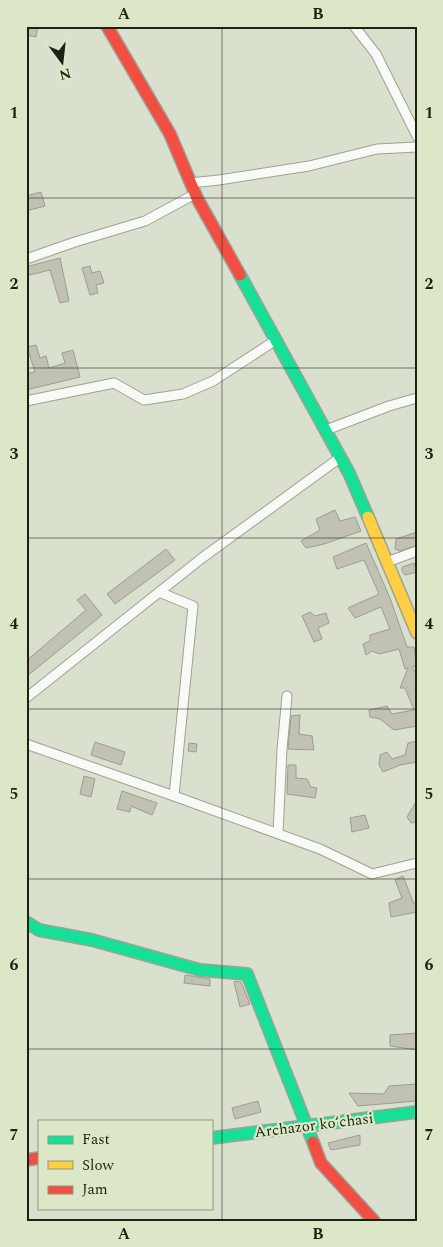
<svg xmlns="http://www.w3.org/2000/svg" width="443" height="1247" font-family="Spectral,serif">
<rect width="100%" height="100%" fill="#d9e0ce"/>
<path fill="#c1c2b4" stroke="#9c9d90" d="M 26,26 L 38,26 L 36,37 L 26,35 Z
M 41,192 L 45,206 L 26,211 L 26,196 Z
M 60,258 L 69,301 L 60,303 L 50,270 L 26,276 L 26,267 Z
M 90,266 L 92,273 L 100,271 L 104,283 L 96,285 L 98,293 L 90,295 L 82,268 Z
M 36,345 L 40,358 L 46,356 L 49,368 L 65,363 L 62,353 L 73,350 L 80,377 L 26,390 L 26,374 L 35,372 L 27,347 Z
M 335,510 L 340,521 L 355,517 L 361,531 L 324,544 L 306,548 L 301,541 L 320,530 L 316,519 Z
M 417,532 L 417,545 L 400,551 L 395,549 L 396,539 Z
M 366,543 L 390,598 L 407,647 L 414,647 L 417,666 L 412,667 L 417,675 L 417,726 L 394,730 L 380,719 L 370,717 L 369,710 L 387,706 L 392,714 L 414,710 L 405,688 L 400,688 L 408,668 L 405,669 L 399,649 L 379,654 L 372,651 L 366,655 L 363,644 L 370,641 L 370,635 L 390,629 L 381,607 L 355,618 L 348,608 L 379,594 L 364,560 L 337,569 L 333,557 Z
M 166,549 L 175,560 L 115,604 L 107,594 Z
M 414,563 L 417,572 L 405,575 L 402,571 L 402,567 Z
M 85,594 L 102,615 L 26,677 L 26,661 L 86,610 L 77,600 Z
M 310,612 L 315,616 L 326,613 L 329,623 L 318,628 L 322,639 L 314,642 L 302,616 Z
M 300,715 L 299,734 L 312,736 L 314,750 L 288,749 L 291,716 Z
M 417,741 L 417,762 L 400,765 L 383,772 L 379,765 L 380,755 L 387,752 L 392,759 L 405,755 L 408,743 Z
M 95,742 L 125,752 L 121,765 L 91,755 Z
M 189,743 L 197,744 L 196,752 L 188,751 Z
M 288,765 L 296,765 L 296,778 L 307,779 L 311,787 L 317,788 L 315,798 L 287,794 Z
M 84,776 L 95,779 L 91,797 L 80,794 Z
M 122,791 L 157,803 L 152,815 L 131,806 L 130,812 L 117,809 Z
M 417,800 L 417,822 L 411,823 L 407,817 Z
M 365,815 L 369,828 L 352,832 L 350,818 Z
M 403,876 L 414,904 L 417,904 L 417,912 L 391,917 L 389,903 L 402,898 L 395,880 Z
M 185,975 L 210,979 L 210,986 L 184,983 Z
M 235,981 L 241,982 L 250,1004 L 240,1007 L 234,982 Z
M 417,1033 L 417,1050 L 390,1046 L 390,1035 Z
M 417,1084 L 417,1101 L 358,1106 L 349,1093 L 384,1094 L 389,1086 Z
M 258,1101 L 261,1112 L 235,1119 L 232,1108 Z
M 360,1135 L 360,1145 L 331,1150 L 328,1143 Z"/>
<g fill="none" stroke-linecap="round" stroke-linejoin="round">
<g stroke="#9ca294" stroke-width="11">
<path id="street" d="M 354,26 L 376,54 L 417,136
M 190,183 L 219,180 L 309,166 L 377,149 L 417,147
M 26,259 L 75,242 L 145,221 L 195,194
M 26,401 L 114,383 L 144,400 L 183,394 L 213,381 L 276,340
M 326,430 L 389,406 L 417,398
M 387,562 L 417,551
M 159,592 L 193,606 L 174,796 L 320,849 L 372,874 L 417,863
M 26,698 L 202,558 L 341,457
M 26,744 L 174,796
M 278,834 L 282,749 L 287,696"/>
</g>
<g stroke="#9ca294" stroke-width="14">
<path id="fast" d="M 240,275 L 349,473 L 368,517
M 26,922 L 39,930 L 92,940 L 200,970 L 247,974 L 313,1142
M 211,1138 L 417,1112"/>
</g>
<g stroke="#9ca294" stroke-width="14">
<path id="slow" d="M 368,517 L 417,633"/>
</g>
<g stroke="#9ca294" stroke-width="14">
<path id="jam" d="M 107,26 L 170,134 L 197,198 L 240,275
M 313,1142 L 321,1163 L 374,1221
M 26,1160 L 39,1158"/>
</g>
<use href="#street" stroke="#f9faf8" stroke-width="9"/>
<use href="#fast" stroke="#16e098" stroke-width="11"/>
<use href="#slow" stroke="#ffcf43" stroke-width="11"/>
<use href="#jam" stroke="#f24e42" stroke-width="11"/>
</g>
<path fill="none" stroke="#1d2115" stroke-width="1" stroke-opacity="0.55" d="M 222,26 L 222,1221M 26,198 L 417,198M 26,368 L 417,368M 26,538 L 417,538M 26,709 L 417,709M 26,879 L 417,879M 26,1049 L 417,1049"/>
<g text-anchor="middle" stroke-width="4.5" stroke-linejoin="round" paint-order="stroke">
<g font-size="15" fill="#1d2115" stroke="#dbe7c7">
<text transform="translate(314 1125) rotate(-7)" y="5">Archazor koʻchasi</text>
</g>
</g>
<rect width="443" height="1247" fill="none" stroke="#dbe7c7" stroke-width="55"/>
<rect x="38" y="1120" width="175" height="90" fill="#dbe7c7" stroke="#8f9880"/>
<rect x="48" y="1136" width="25" height="8" fill="#16e098" stroke="#8f9880"/>
<text x="82" y="1144" font-size="15" fill="#1d2115">Fast</text>
<rect x="48" y="1161" width="25" height="8" fill="#ffcf43" stroke="#8f9880"/>
<text x="82" y="1170" font-size="15" fill="#1d2115">Slow</text>
<rect x="48" y="1186" width="25" height="8" fill="#f24e42" stroke="#8f9880"/>
<text x="82" y="1194" font-size="15" fill="#1d2115">Jam</text>
<g transform="translate(62 62) rotate(165)" stroke="#dbe7c7" stroke-width="4" paint-order="stroke">
<path d="M0-4L9 19L0 12L-9 19Z" fill="#1d2115"/>
<text y="-8" font-size="14" font-weight="bold" text-anchor="middle" fill="#1d2115">N</text>
</g>
<rect x="28" y="28" width="388" height="1192" fill="none" stroke="#1d2115" stroke-width="2"/>
<g font-size="16" text-anchor="middle" font-weight="bold" fill="#1d2115">
<text x="124" y="19">A</text>
<text x="318" y="19">B</text>
<text x="14" y="118">1</text>
<text x="429" y="118">1</text>
<text x="14" y="289">2</text>
<text x="429" y="289">2</text>
<text x="14" y="459">3</text>
<text x="429" y="459">3</text>
<text x="14" y="629">4</text>
<text x="429" y="629">4</text>
<text x="14" y="799">5</text>
<text x="429" y="799">5</text>
<text x="14" y="970">6</text>
<text x="429" y="970">6</text>
<text x="14" y="1140">7</text>
<text x="429" y="1140">7</text>
<text x="124" y="1239">A</text>
<text x="318" y="1239">B</text>
</g>
</svg>
